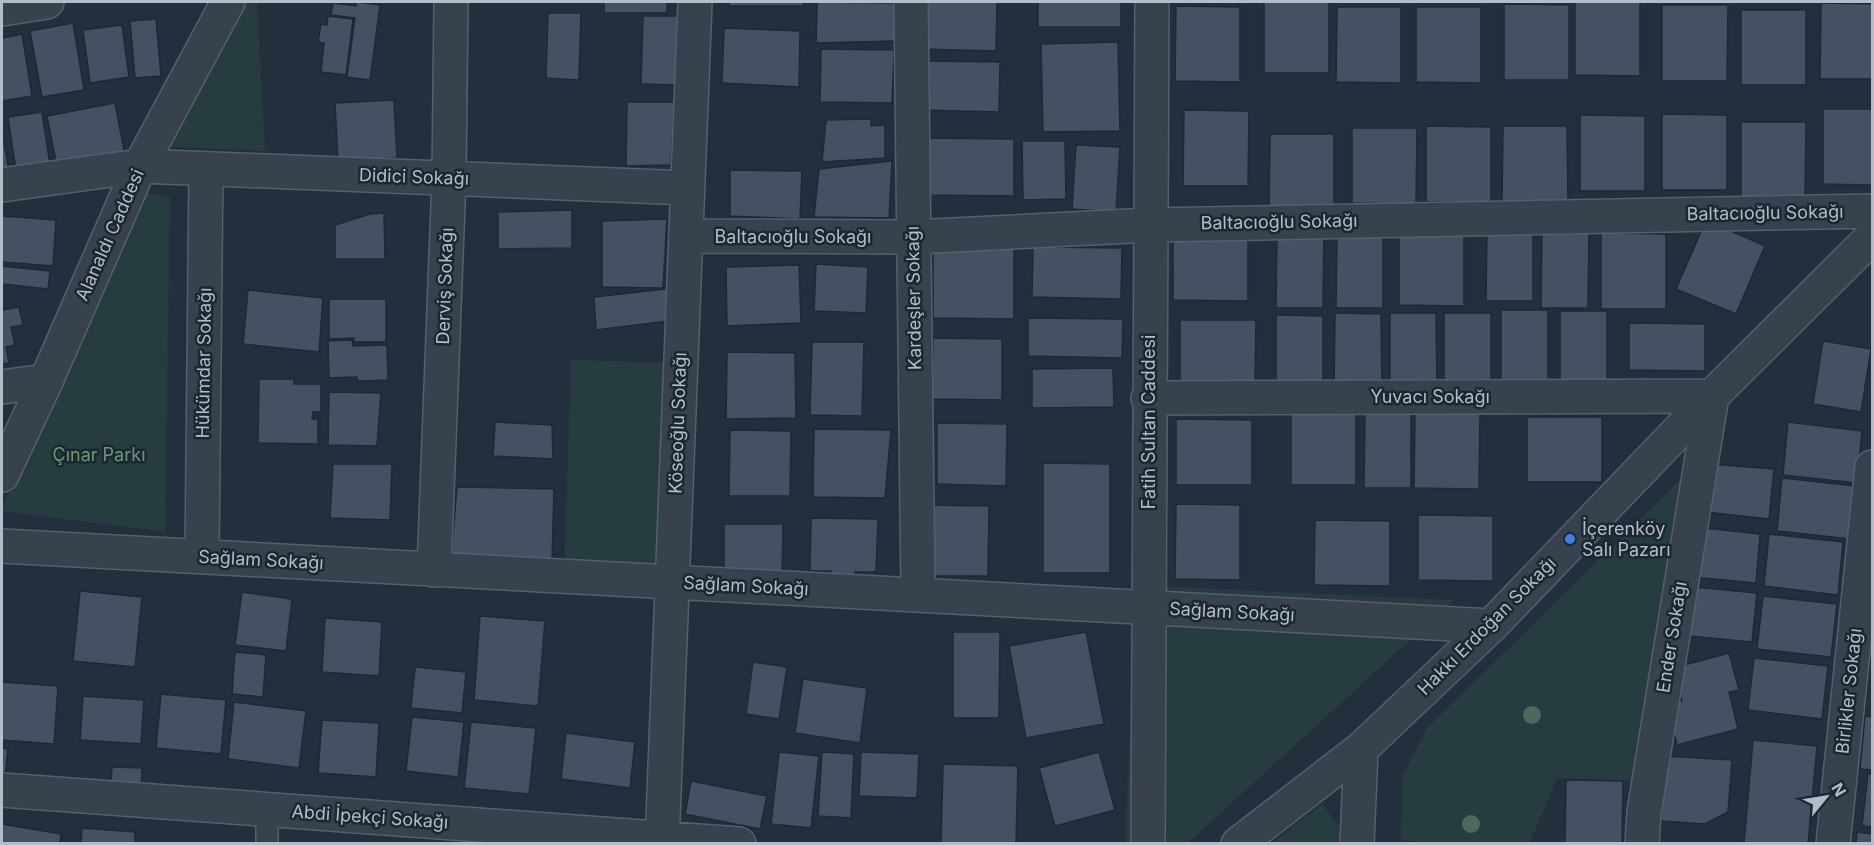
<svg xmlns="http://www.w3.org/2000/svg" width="1874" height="845" font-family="Inter,sans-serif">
<rect width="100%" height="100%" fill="#242f3e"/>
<path fill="#263c3f" d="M 242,2 L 257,2 L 265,151 L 156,146 Z
M 145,193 L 170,197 L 165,532 L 2,511 L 2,507 Z
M 571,360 L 680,363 L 672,582 L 564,578 Z
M 1682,478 L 1640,781 L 1557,778 L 1530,843 L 1444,844 L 1401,840 L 1402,777 L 1427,728 Z
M 1136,585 L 1454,600 L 1188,843 L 1125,844 Z
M 1322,804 L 1341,829 L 1340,843 L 1272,843 Z"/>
<path fill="#455162" stroke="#1f2835" stroke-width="1.5" d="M 356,2 L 380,5 L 370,80 L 347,77 L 355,18 L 331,15 L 333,3 L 356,6 Z
M 604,2 L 667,2 L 667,13 L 604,13 Z
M 729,2 L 803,2 L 803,6 L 729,6 Z
M 817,2 L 896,3 L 895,41 L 816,43 Z
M 923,2 L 997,2 L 996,51 L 922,49 Z
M 1038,2 L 1121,2 L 1121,27 L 1038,27 Z
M 1264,2 L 1329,2 L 1329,73 L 1264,73 Z
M 1575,2 L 1640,2 L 1640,76 L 1575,75 Z
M 1821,3 L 1872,4 L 1872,79 L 1820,79 Z
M 1504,4 L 1569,5 L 1569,80 L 1504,80 Z
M 1662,5 L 1728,5 L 1727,81 L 1662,81 Z
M 1176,6 L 1240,7 L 1240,82 L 1175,81 Z
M 1337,7 L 1401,7 L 1401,83 L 1336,82 Z
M 1416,7 L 1481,7 L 1481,83 L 1416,82 Z
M 1741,10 L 1806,10 L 1806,85 L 1741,85 Z
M 548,13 L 581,13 L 579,80 L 546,78 Z
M 328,16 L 353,19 L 346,75 L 321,72 L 324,43 L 318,42 L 321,24 L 327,25 Z
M 643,16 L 682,16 L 679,85 L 641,84 Z
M 156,19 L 161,76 L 135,78 L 130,21 Z
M 73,23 L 84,90 L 42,97 L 30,31 Z
M 122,25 L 129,77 L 90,83 L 83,30 Z
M 724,28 L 800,31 L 799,87 L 722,83 Z
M 22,34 L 32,96 L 2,101 L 2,38 Z
M 1118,42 L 1120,131 L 1043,132 L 1041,44 Z
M 821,49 L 894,50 L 892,103 L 820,102 Z
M 923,61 L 1000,62 L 999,112 L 923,110 Z
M 394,100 L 397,158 L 338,161 L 335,103 Z
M 627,102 L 674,102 L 671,165 L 626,166 Z
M 115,103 L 125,155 L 57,167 L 47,116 Z
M 1823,109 L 1872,109 L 1872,185 L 1823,184 Z
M 1184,110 L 1249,111 L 1248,186 L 1183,186 Z
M 42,112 L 51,172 L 17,177 L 8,117 Z
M 1662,114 L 1727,115 L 1727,190 L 1662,190 Z
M 1580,115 L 1645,116 L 1645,191 L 1580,191 Z
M 871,119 L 871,126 L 885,125 L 885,158 L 822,162 L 826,120 Z
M 1741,122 L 1806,122 L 1805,198 L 1741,197 Z
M 1426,126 L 1491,127 L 1491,202 L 1426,202 Z
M 1503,126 L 1567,126 L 1568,202 L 1502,201 Z
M 1352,128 L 1417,128 L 1416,204 L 1352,203 Z
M 2,130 L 10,177 L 2,178 Z
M 1270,134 L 1334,134 L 1334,210 L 1269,209 Z
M 922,138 L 1014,139 L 1014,196 L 922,195 Z
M 1022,141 L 1065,141 L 1066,199 L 1023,200 Z
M 1076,145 L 1120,147 L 1116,212 L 1072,209 Z
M 892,161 L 889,218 L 814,217 L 819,169 Z
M 730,170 L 802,171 L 800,219 L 730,216 Z
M 572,210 L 572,248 L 498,249 L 498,212 Z
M 384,213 L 385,259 L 335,259 L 335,225 L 370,214 Z
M 2,216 L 56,220 L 53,266 L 2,262 Z
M 667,219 L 663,288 L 602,287 L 602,221 Z
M 1706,220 L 1765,246 L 1736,314 L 1676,289 Z
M 1487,225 L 1533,225 L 1533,301 L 1486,301 Z
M 1399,230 L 1464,230 L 1464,306 L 1399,305 Z
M 1277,231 L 1324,232 L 1323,308 L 1276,308 Z
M 1337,231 L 1383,231 L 1383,308 L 1336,308 Z
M 1542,231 L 1589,232 L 1588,308 L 1541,308 Z
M 1601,233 L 1666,234 L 1666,309 L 1601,309 Z
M 1173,236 L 1248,236 L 1248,301 L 1173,300 Z
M 1033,247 L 1122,248 L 1121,299 L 1032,297 Z
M 933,249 L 1014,249 L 1014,319 L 933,318 Z
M 816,264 L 868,267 L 866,313 L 814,311 Z
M 799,265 L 801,323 L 727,326 L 726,267 Z
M 2,266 L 50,271 L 48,289 L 2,284 Z
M 674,288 L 677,320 L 596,330 L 594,297 Z
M 248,290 L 323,298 L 319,352 L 243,344 Z
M 329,299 L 386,299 L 386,342 L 354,342 L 354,338 L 329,339 Z
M 19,307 L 23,325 L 11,327 L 15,345 L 6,347 L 9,363 L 2,364 L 2,310 Z
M 1501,310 L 1548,310 L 1548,387 L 1501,387 Z
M 1560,311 L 1607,311 L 1607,388 L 1560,388 Z
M 1335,313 L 1381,314 L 1382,390 L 1334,390 Z
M 1390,313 L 1436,313 L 1437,389 L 1390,389 Z
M 1444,313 L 1491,313 L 1491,390 L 1444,389 Z
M 1276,315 L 1323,316 L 1323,392 L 1276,392 Z
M 1028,318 L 1123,319 L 1122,358 L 1028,356 Z
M 1180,320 L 1256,320 L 1255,386 L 1180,385 Z
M 1629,323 L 1705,324 L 1705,371 L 1629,370 Z
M 933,338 L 1002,339 L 1002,400 L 932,399 Z
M 352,340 L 353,346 L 387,345 L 388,380 L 358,381 L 357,377 L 329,378 L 328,341 Z
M 1823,341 L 1871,349 L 1861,412 L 1813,404 Z
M 812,342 L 864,342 L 862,416 L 810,415 Z
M 727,352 L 795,353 L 796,418 L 726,419 Z
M 1113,368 L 1114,407 L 1032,408 L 1032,369 Z
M 259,379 L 294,379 L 294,384 L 321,384 L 321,412 L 313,412 L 312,419 L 318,419 L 318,444 L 258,443 Z
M 329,392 L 381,393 L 377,446 L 328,445 Z
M 1291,409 L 1356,409 L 1356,485 L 1291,485 Z
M 1365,412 L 1411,412 L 1411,488 L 1364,488 Z
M 1415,413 L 1480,413 L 1479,489 L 1414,488 Z
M 1527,417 L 1602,417 L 1602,482 L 1527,482 Z
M 1176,419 L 1252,420 L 1252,485 L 1176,485 Z
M 495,422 L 552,425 L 553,459 L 493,456 Z
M 1788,422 L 1862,431 L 1857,483 L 1783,475 Z
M 937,423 L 1007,424 L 1006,486 L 937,484 Z
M 814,429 L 891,430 L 885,498 L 813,497 Z
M 730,430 L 791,431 L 790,496 L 729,496 Z
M 1043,463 L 1110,464 L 1110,573 L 1043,573 Z
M 333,464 L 392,464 L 390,520 L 330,518 Z
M 1710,464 L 1774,469 L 1769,519 L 1705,512 Z
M 1782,478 L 1856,486 L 1850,539 L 1777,531 Z
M 457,487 L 554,489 L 552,563 L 451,559 Z
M 1176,504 L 1240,505 L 1240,580 L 1175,579 Z
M 925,505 L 989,506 L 988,576 L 924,576 Z
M 1418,515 L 1493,516 L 1493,581 L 1418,580 Z
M 811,518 L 878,519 L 876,572 L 855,572 L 855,589 L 831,588 L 831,571 L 810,571 Z
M 1315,520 L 1390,521 L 1390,586 L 1314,585 Z
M 724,524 L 783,524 L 782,582 L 724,582 Z
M 1697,527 L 1760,534 L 1756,583 L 1692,577 Z
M 1769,534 L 1843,542 L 1838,595 L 1764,586 Z
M 1694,587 L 1757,593 L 1752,642 L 1689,636 Z
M 80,591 L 142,597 L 135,667 L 73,661 Z
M 242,592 L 292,599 L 286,651 L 235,645 Z
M 1763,596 L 1837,604 L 1831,657 L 1757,649 Z
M 480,616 L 545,621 L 538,706 L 474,700 Z
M 325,618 L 382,622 L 379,676 L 322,672 Z
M 953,632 L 1000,632 L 999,718 L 953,718 Z
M 1086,632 L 1104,724 L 1026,738 L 1009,646 Z
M 235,652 L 266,655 L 263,697 L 232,694 Z
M 1729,653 L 1739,690 L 1729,692 L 1738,729 L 1677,745 L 1667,704 L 1682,701 L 1673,668 Z
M 1754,658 L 1828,666 L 1822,719 L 1748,710 Z
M 753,662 L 787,667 L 779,719 L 746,714 Z
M 415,667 L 466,672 L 462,713 L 411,708 Z
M 803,679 L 867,688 L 860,743 L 795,733 Z
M 2,682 L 58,686 L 54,744 L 2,740 Z
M 161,694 L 226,700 L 221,754 L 156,748 Z
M 83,696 L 144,700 L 141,744 L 80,740 Z
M 234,702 L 306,711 L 299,768 L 228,759 Z
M 1865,716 L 1872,717 L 1872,770 L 1860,769 Z
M 412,717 L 464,722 L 458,777 L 406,771 Z
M 322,720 L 379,723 L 376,777 L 318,773 Z
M 471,722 L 536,728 L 529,794 L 464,788 Z
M 566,733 L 635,742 L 630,788 L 561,779 Z
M 1753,740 L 1817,746 L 1808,844 L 1744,844 Z
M 2,748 L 8,749 L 5,777 L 2,777 Z
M 779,752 L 819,756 L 811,828 L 771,824 Z
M 822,752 L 854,754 L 851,818 L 818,816 Z
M 861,752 L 919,754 L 917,798 L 859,796 Z
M 1099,752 L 1115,810 L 1055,826 L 1039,768 Z
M 1665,756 L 1732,760 L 1728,812 L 1705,824 L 1661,821 Z
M 943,764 L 1018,766 L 1016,844 L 941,844 Z
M 112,767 L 142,768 L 141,792 L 110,791 Z
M 1868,774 L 1872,774 L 1872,827 L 1862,826 Z
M 1566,780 L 1623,781 L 1622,844 L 1565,843 Z
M 691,781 L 767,796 L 760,829 L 685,814 Z
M 2,824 L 61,834 L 60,844 L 2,844 Z
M 82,828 L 135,832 L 135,844 L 81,844 Z
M 1857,832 L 1872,834 L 1872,844 L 1856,844 Z"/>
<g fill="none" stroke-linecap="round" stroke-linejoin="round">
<g stroke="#565f6c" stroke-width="24">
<path id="service" d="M 267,844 L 267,809"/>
</g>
<g stroke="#565f6c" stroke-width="36">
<path id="minor" d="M 911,2 L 918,595
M 2,9 L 47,2
M 2,185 L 140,166 L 688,188
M 686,236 L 913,237 L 1150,225 L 1872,211
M 2,387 L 46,381
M 1148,398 L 1712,396 L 1644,812 L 1642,844
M 2,546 L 1491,626
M 202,557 L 206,169
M 434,570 L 449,178 L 451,2
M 2,790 L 739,844
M 662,844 L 695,2
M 1148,844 L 1152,2
M 1238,844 L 1361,749 L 1491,626 L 1712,396 L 1872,237
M 1357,844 L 1361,749
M 1833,844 L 1872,467"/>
</g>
<g stroke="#565f6c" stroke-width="36">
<path id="tertiary" d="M 2,475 L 46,381 L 140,166 L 228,2"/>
</g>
<use href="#service" stroke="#38414e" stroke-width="21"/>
<use href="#minor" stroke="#38414e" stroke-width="33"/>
<use href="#tertiary" stroke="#38414e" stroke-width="33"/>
</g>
<g fill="#4b6a5d">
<circle cx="1532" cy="715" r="9"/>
<circle cx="1471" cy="824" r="9"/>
</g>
<circle fill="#3f7fe0" stroke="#1d2633" stroke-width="2" cx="1570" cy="539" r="6"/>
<g text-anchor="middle" stroke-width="5" stroke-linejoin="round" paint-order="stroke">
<g font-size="18" fill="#b4bcc9" stroke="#1d2633">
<text transform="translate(414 177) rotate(2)" y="6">Didici Sokağı</text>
<text transform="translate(1765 213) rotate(-1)" y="6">Baltacıoğlu Sokağı</text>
<text transform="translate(1279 222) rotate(-1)" y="6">Baltacıoğlu Sokağı</text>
<text transform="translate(110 235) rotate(-66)" y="6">Alanaldı Caddesi</text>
<text x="793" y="243">Baltacıoğlu Sokağı</text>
<text transform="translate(445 286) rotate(-88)" y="6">Derviş Sokağı</text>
<text transform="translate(914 298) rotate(-91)" y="6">Kardeşler Sokağı</text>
<text transform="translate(204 363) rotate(-89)" y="6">Hükümdar Sokağı</text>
<text x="1430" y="403">Yuvacı Sokağı</text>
<text transform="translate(1149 422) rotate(-90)" y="6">Fatih Sultan Caddesi</text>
<text transform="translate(678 423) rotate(-88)" y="6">Köseoğlu Sokağı</text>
<text transform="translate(261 560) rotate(3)" y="6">Sağlam Sokağı</text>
<text transform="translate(746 586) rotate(3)" y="6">Sağlam Sokağı</text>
<text transform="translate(1232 612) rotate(3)" y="6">Sağlam Sokağı</text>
<text transform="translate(1487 626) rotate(-45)" y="6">Hakkı Erdoğan Sokağı</text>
<text transform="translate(1672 637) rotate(-81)" y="6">Ender Sokağı</text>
<text transform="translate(1849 691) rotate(-84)" y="6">Birlikler Sokağı</text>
<text transform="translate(370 817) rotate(4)" y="6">Abdi İpekçi Sokağı</text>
</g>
<g font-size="18" fill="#6b9a76" stroke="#1d2633">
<text x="99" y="461">Çınar Parkı</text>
</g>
<g font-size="18" fill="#b4bcc9" stroke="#1d2633" text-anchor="start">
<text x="1582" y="535">İçerenköy<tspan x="1582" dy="21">Salı Pazarı</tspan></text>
</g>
</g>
<rect width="1874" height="845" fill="none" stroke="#b4bcc9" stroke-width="6"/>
<g transform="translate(1826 797) rotate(60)" stroke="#1d2633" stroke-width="4.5" paint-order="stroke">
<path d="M0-4.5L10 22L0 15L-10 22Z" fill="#b4bcc9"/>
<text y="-9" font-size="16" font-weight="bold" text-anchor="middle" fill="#b4bcc9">N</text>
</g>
</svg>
